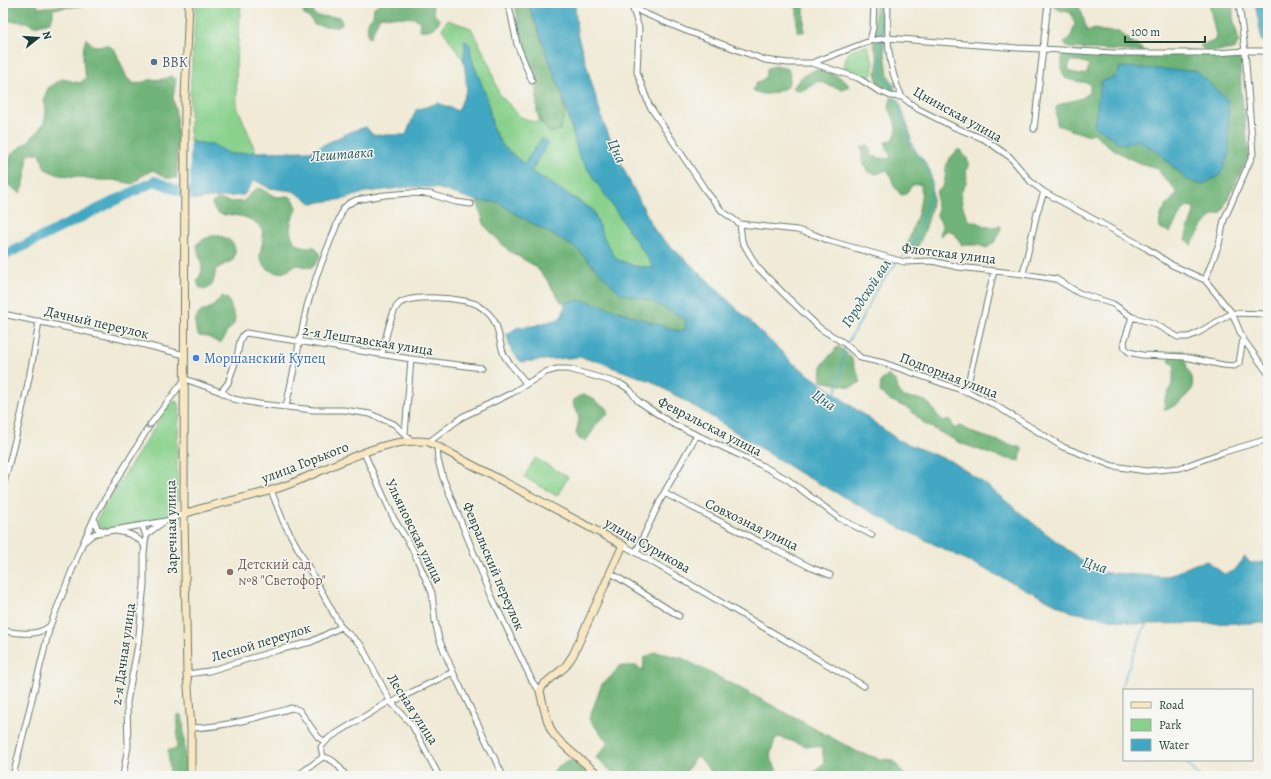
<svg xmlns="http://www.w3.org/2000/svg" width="1271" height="779" font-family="Alegreya,serif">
<rect width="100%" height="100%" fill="#f6f6f2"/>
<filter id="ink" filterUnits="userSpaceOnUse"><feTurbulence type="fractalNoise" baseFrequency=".025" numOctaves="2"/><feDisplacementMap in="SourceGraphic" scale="8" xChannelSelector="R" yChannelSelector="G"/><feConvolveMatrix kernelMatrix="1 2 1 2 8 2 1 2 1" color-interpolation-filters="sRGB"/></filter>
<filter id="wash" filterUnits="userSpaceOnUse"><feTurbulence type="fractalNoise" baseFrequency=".012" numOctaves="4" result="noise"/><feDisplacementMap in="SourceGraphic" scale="16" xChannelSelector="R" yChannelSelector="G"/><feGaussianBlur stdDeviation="0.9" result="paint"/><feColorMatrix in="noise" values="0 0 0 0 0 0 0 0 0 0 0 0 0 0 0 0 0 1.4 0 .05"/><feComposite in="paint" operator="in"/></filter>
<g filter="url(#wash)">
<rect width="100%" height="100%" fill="#f0ead6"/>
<path fill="#8ad18d" stroke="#548760" d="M 196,3 L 241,3 L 236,64 L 237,106 L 256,152 L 230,154 L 212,144 L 190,142 L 190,94 Z
M 447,20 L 471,28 L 488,61 L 499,94 L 521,117 L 533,122 L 540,121 L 550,132 L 565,114 L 563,97 L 579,156 L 654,268 L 634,266 L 616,259 L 605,240 L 593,210 L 531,171 L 547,143 L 542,138 L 524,164 L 503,146 L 493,129 L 487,98 L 471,57 L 470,45 L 465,40 L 464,61 L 442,29 Z
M 867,45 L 874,63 L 871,76 L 866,78 L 844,68 C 847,49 850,51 867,45 Z
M 176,401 L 180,407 L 177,447 L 177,499 L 176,513 L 167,518 L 105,529 L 98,525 L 99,516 L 103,509 L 169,405 Z
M 535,458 L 568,477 L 557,496 L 524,477 Z"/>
<path fill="#6fb378" stroke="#477856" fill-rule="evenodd" d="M 3,3 L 37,3 L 38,8 L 81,3 L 100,4 L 53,9 L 53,16 L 50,22 L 34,26 L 26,22 L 9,21 L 3,17 Z
M 306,3 L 318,3 L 313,12 L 316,16 L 340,17 L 342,24 L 336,27 L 314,25 L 311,19 L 303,14 Z
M 382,3 L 432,3 L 434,14 L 440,20 C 435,29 430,31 420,30 L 419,27 L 420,22 L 415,18 L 380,16 L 370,38 L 368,37 L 367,22 L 373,16 L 374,7 Z
M 512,3 L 528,3 L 563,97 L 565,114 L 560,130 L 550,133 L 540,121 L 537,112 L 537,77 L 525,56 L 516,9 Z
M 783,3 L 804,3 L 804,32 L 797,32 L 797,8 Z
M 876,3 L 883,3 L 884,45 L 888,75 L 895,87 L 892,93 L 884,89 L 877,80 L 876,72 L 878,60 L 873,41 L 873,32 Z
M 1054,3 L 1077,3 L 1082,13 L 1087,32 L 1095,29 L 1103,31 L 1119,32 L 1146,52 L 1068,48 L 1064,42 L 1071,36 L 1075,24 L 1071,13 L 1060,10 L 1054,7 Z
M 1209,3 L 1233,3 L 1233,18 L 1239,41 L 1235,49 L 1207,52 L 1200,46 L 1214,41 L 1216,36 Z
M 86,38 L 94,46 L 108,45 L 115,50 L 127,78 L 135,84 L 150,80 L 164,79 L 171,76 L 176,79 L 173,98 L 177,119 L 177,178 L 166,178 L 153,170 L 142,176 L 133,184 L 114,180 L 99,180 L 80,177 L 59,175 L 45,169 L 40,154 L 28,154 L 25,179 L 21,193 L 11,187 L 3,180 L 3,168 L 6,169 L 12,153 L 30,140 L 44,123 L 46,112 L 44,98 L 48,88 L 62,79 L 80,83 L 86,77 C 82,64 82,51 86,38 Z
M 1067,51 C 1098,54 1128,57 1159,57 C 1170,57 1180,51 1189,51 C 1200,51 1212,55 1222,57 C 1229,59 1235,56 1240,60 L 1241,91 L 1249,155 L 1221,213 C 1205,216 1200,233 1191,245 L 1186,239 C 1186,228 1194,219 1194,208 L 1189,206 L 1182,211 L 1170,232 L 1160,228 C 1157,214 1168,203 1177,194 C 1173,183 1162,180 1158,168 C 1136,164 1110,150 1094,133 L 1086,135 L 1057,125 L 1056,107 C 1068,99 1079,103 1090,92 L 1090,84 C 1081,81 1073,82 1065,78 L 1062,71 L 1062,54 ZM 1071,61 L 1079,61 L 1089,64 L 1087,73 L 1079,75 L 1071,72 L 1068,68 ZM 1117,76 L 1187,180 L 1159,153 L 1137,140 L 1123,145 L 1101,82 Z
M 775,66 L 788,69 L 790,74 L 788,86 C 777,93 764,98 753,90 L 756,84 L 765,78 L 768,68 Z
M 816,70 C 828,71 843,76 849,86 L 843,89 L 834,87 L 818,81 L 811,86 L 800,91 L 793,88 C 799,79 805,73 816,70 Z
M 891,98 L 897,98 L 899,101 L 911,136 L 910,146 C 916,152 925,160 928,168 C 939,195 928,227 915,252 L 907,247 C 912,226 924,207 921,184 L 912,185 L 906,194 L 901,195 L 894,186 L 889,172 L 886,170 L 877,174 L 868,172 L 862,161 L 862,147 L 868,145 L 872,156 L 885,159 L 891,158 L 885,142 L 892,140 L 897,132 L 894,119 L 889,108 Z
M 959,149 L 967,158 L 969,167 L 966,171 C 968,180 966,185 961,192 C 961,203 964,213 970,221 L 979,223 L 987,227 L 1001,226 C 1000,236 996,242 987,248 L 978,245 L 962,245 L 955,234 L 948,230 L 940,236 L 942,224 L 937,216 C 938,207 935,200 937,191 C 949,185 943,172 948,161 C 950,157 955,153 959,149 Z
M 259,188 L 276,197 L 289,196 C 293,199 296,202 296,207 C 296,211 293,215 292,219 C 289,229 290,243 302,246 C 306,247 311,247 315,247 L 319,253 L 320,259 C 317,261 316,264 314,266 C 308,271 301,263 294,266 C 292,267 290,269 289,270 C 280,275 270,273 264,265 C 262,262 259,258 260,254 C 262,244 267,230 256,223 C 252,220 243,216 239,216 C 227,214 215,218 212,203 L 218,199 L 231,202 L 244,201 L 253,191 Z
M 477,201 L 498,202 L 514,213 L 576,248 L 620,293 L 651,301 L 685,319 L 686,329 L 678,331 L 587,301 L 571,301 L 565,303 L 561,302 L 547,280 L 535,266 L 509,251 L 485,226 Z
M 214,235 C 229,237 240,244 233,260 L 216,269 C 214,278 215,286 205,290 L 199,287 L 197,281 C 208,265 197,260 197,244 L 202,240 Z
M 222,296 L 228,299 L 235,317 L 234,324 L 226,333 L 224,339 L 219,343 L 208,337 L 199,336 C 194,328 193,318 201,312 C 205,309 210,309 213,306 C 217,303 219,299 222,296 Z
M 838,346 L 851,357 L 861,382 L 851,387 L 821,381 L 822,365 Z
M 1172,351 L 1184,351 L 1187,369 L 1192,377 L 1193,388 C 1185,397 1177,408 1164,409 L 1165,399 L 1171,388 L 1175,367 L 1169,361 Z
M 887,375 L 896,381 L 898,389 L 903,397 C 911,398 925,398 930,405 C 935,411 937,416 943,421 L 950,419 L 954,429 L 960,426 L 976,434 L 1022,448 L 1020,461 L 998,457 L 960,443 L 925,424 L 909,409 L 890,400 L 880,392 L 881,381 Z
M 583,395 C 595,396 595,404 606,407 L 609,413 C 605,418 602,419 599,422 C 593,428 592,435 585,441 L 579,439 L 576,433 L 579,420 L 578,413 L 574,408 L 573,401 L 577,397 Z
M 656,652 L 682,658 L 749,693 L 858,752 L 880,759 L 893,760 L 905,776 L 798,776 L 815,772 L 824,762 L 822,747 L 807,746 L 779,737 L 775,739 L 770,756 L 778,773 L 788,776 L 714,776 L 699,757 L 694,759 L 684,776 L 617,776 L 596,758 L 608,743 L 589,719 L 602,684 L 613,675 L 619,666 L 637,666 L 643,671 L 644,658 Z
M 180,714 L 183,719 L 186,776 L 170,776 L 168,750 L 177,749 L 178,715 Z
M 566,761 L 573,761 L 592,776 L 552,776 L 556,768 Z"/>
<path fill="#42a7c2" stroke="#30727b" d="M 528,3 L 575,3 L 577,33 L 603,122 L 625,172 L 656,233 L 701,274 L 793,363 L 898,440 L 953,462 L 985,484 L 1039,528 L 1097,572 L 1166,577 L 1195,564 L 1207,561 L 1224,574 L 1234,571 L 1245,557 L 1251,563 L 1268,562 L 1268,623 L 1138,624 L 1072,612 L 897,526 L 798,472 L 707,414 L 651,381 L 614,368 L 600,362 L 579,357 L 521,362 C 513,353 508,347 507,334 L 518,327 L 533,326 L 559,319 L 563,314 L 565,303 L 571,301 L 587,301 L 678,331 L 686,329 L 685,319 L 651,301 L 620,293 L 576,248 L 514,213 L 498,202 L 477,201 L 437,188 L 409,187 L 366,192 L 345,199 L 312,203 L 293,191 L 269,188 L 254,180 L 244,195 L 189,200 L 190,142 L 212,144 L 230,154 L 256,152 L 311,151 L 352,131 L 366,127 L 373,135 L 406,135 L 416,110 L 438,103 L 458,111 L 467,89 L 464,61 L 465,40 L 470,45 L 471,57 L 487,98 L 493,129 L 503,146 L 524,164 L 542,138 L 548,143 L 531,171 L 593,210 L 605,240 L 616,259 L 634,266 L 654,268 L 579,156 L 563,97 Z
M 1255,3 L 1268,3 L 1268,42 L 1262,41 Z
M 1120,67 L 1196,71 L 1228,100 L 1229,154 L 1220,175 L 1202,185 L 1187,180 L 1159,153 L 1137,140 L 1123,145 L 1094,126 L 1101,82 L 1117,76 Z"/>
<path fill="#f0ead6" d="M 190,140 L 190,202 L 189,202 L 187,200 L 188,142 Z"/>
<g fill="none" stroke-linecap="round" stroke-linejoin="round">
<path stroke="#42a7c2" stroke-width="1.5" d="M 881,37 L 881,3
M 881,41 L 882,76 L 893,88 L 895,94
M 896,98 L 906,133 L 916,152 L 930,171 L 932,189 L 912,249 L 900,259
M 847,343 L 863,317 L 877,288 L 897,262
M 835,395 L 840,377 L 845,346
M 1124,697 L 1122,684 L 1146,623
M 1184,760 L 1199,776"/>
<path stroke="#42a7c2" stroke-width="10" d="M 3,256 L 155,181 L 181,192 L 203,191"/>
</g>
</g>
<g filter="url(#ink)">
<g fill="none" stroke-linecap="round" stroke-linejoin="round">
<g stroke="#687a6d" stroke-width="7">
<path id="street" d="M 506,3 L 510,10 L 517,44 L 532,81
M 631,3 L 639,28 L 637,72 L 649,105 L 706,191 L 722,211 L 740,224 L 797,230 L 815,235 L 830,241 L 904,262 L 932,261 L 958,267 L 1023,274 L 1056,279 L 1079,293 L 1113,304 L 1132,317 L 1153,323 L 1178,337 L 1188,337 L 1196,334 L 1232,313 L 1205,280 L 1172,265 L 1146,248 L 1044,192 L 1031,182 L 1010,157 L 984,139 L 954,127 L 918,109 L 902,97 L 891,96 L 877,90 L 858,78 L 812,63 L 788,63 L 765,60 L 684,30 L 641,12 L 632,6
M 888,3 C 887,37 887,66 902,97
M 870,41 L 873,28 L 874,3
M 812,63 L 870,41 L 887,38 L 1018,48 L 1043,49 L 1114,53 L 1217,53 L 1245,51 L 1268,51
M 1034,129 L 1048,3
M 740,224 L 742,241 L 757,267 L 787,297 L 821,329 L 844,343 L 861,358 L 884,363 L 970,393 L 993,404 L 1063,447 L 1113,466 L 1146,471 L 1180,468 L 1224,452 L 1268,439
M 1023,274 L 1037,213 L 1044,192
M 1205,280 L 1219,244 L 1224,220 L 1253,154 L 1245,51 L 1239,3
M 3,314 L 121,339 L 185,355
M 1268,314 L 1232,313 L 1243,339 L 1268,373
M 1132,317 L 1124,342 L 1125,348 L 1129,352 L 1142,355 L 1185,357 L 1223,365 L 1234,366 L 1239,363 L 1243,339
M 382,354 C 385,342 390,314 398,305 C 407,293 465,298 478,305 C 481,307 485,310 488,313 C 500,324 498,340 504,355 C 510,366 520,373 526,384
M 221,392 L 228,383 L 237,357 L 240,341 L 243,335 L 246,333 L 411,359 L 482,368
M 966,392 L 994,271
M 286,407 L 307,306 L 318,272 L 343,209 L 348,204 L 356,200 L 385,195 L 411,193 L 430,194 L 456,202 L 471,204
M 405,434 L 411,359
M 429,442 L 462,417 L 512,393 L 546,372 L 557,369 L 569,369 L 621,384 L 630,390 L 638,401 L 671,423 L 759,464 L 787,479 L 839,518 L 872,535
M 437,447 L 438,460 L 443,478 L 491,595 L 533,683 L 540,691
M 364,453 L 394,519 L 412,548 L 432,593 L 435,621 L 439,639 L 453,672 L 503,776
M 3,486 C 18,431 31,377 39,321
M 271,490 L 283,521 L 341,627 L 361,645 L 390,701 L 412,725 L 439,776
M 664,493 L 812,568 L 830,575
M 94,519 L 97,528 L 105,531
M 142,525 L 146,536 L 151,531 L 165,521
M 115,531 C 128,533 136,535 144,545
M 85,541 L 92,535 L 97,533 L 166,521 L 184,514
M 623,545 L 864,686
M 636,552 L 664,493 L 696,436
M 611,573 L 679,616
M 3,631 C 20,633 36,637 50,626
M 187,674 L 209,671 L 278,650 L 311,642 L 341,627
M 393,702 L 404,696 L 453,672
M 191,728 C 225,727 259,717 292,708 L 299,710 L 318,737 L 325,742
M 323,757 C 335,759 339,767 346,776
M 13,776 L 50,626 L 82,545 L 97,512 L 150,425 L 185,379 L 221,392 L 233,399 L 259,404 L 314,410 L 344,410 L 370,414 L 394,424 L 413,442
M 123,776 L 128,746 L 127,702 L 138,645 L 144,584 L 144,553 L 146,536
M 297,776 L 323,757 L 321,747 L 329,738 L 390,701"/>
</g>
<g stroke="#687a6d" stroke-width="9">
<path id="secondary" d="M 189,3 L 185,98 L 184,514 L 187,674 L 191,728 L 191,776
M 184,514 C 217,502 253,498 287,485 C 328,470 384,435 429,442 L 623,545 L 573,655 L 565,667 L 543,685 L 540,691 C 543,704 546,720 552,732 C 560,745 588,765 600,776"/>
</g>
<use href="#street" stroke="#fff" stroke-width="5"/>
<use href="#secondary" stroke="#f9e7c3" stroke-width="7"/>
</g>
<defs><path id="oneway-chevron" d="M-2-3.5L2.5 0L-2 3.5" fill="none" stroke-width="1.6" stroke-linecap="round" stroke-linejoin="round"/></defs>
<use stroke="#8f9e9a" href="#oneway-chevron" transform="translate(149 426) rotate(122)"/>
</g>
<circle fill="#5c6f8a" stroke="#f6f6f2" stroke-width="1.5" cx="154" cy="62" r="4"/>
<circle fill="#3f7fe0" stroke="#f6f6f2" stroke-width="1.5" cx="196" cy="358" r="4"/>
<circle fill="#8d6e63" stroke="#f6f6f2" stroke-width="1.5" cx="230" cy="572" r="4"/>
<g text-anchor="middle" stroke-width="3" stroke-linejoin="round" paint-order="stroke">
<g font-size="14" fill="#4e5e75" stroke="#f6f6f2" text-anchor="start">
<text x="162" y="67">ВВК</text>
</g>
<g font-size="14" fill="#1f3d34" stroke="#f6f6f2">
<text transform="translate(958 114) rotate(29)" y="5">Цнинская улица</text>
<text transform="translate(949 253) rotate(7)" y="5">Флотская улица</text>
<text transform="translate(97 322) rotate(13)" y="5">Дачный переулок</text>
<text transform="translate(368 340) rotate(9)" y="5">2-я Лештавская улица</text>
<text transform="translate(949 375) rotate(21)" y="5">Подгорная улица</text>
<text transform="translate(710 426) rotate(27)" y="5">Февральская улица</text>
<text transform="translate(305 462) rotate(-21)" y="5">улица Горького</text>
<text transform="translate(752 524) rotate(26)" y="5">Совхозная улица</text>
<text transform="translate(171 527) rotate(-91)" y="5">Заречная улица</text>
<text transform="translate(415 531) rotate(64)" y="5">Ульяновская улица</text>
<text transform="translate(648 545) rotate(30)" y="5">улица Сурикова</text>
<text transform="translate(494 566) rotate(67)" y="5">Февральский переулок</text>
<text transform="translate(261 642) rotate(-17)" y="5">Лесной переулок</text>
<text transform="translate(123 654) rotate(-82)" y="5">2-я Дачная улица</text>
<text transform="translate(413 709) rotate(57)" y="5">Лесная улица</text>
</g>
<g font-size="14" fill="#366cbe" stroke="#f6f6f2" text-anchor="start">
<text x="204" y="363">Моршанский Купец</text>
</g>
<g font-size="14" fill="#785e54" stroke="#f6f6f2" text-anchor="start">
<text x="238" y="569">Детский сад<tspan x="238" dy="16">№8 "Светофор"</tspan></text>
</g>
<g font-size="15" font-style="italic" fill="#2a5d5f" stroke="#f6f6f2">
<text transform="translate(617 151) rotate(66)" y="5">Цна</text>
<text transform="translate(342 154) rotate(-4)" y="5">Лештавка</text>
<text transform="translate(866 293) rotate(-57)" y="5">Городской вал</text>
<text transform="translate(824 400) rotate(35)" y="5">Цна</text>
<text transform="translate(1095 565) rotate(17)" y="5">Цна</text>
</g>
</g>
<rect width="1271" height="779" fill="none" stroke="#f6f6f2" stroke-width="16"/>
<rect x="1123" y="689" width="130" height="72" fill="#f6f6f2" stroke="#a0aca6"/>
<rect x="1131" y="702" width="20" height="6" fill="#f9e7c3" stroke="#a0aca6"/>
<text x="1159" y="709" font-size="12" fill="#1f3d34">Road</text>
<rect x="1131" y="719" width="20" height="12" fill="#8ad18d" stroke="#a0aca6"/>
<text x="1159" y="729" font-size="12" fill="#1f3d34">Park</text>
<rect x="1131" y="739" width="20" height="12" fill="#42a7c2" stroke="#a0aca6"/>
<text x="1159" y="749" font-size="12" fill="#1f3d34">Water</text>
<g transform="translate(38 38) rotate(73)" stroke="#f6f6f2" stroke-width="3" paint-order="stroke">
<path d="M0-3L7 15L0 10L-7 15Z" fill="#1f3d34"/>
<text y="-6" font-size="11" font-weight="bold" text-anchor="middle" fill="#1f3d34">N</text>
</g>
<path d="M1125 36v6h80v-6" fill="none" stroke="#1f3d34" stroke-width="2"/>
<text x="1131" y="36" font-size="12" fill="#1f3d34" stroke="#f6f6f2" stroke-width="3" paint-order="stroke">100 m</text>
</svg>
